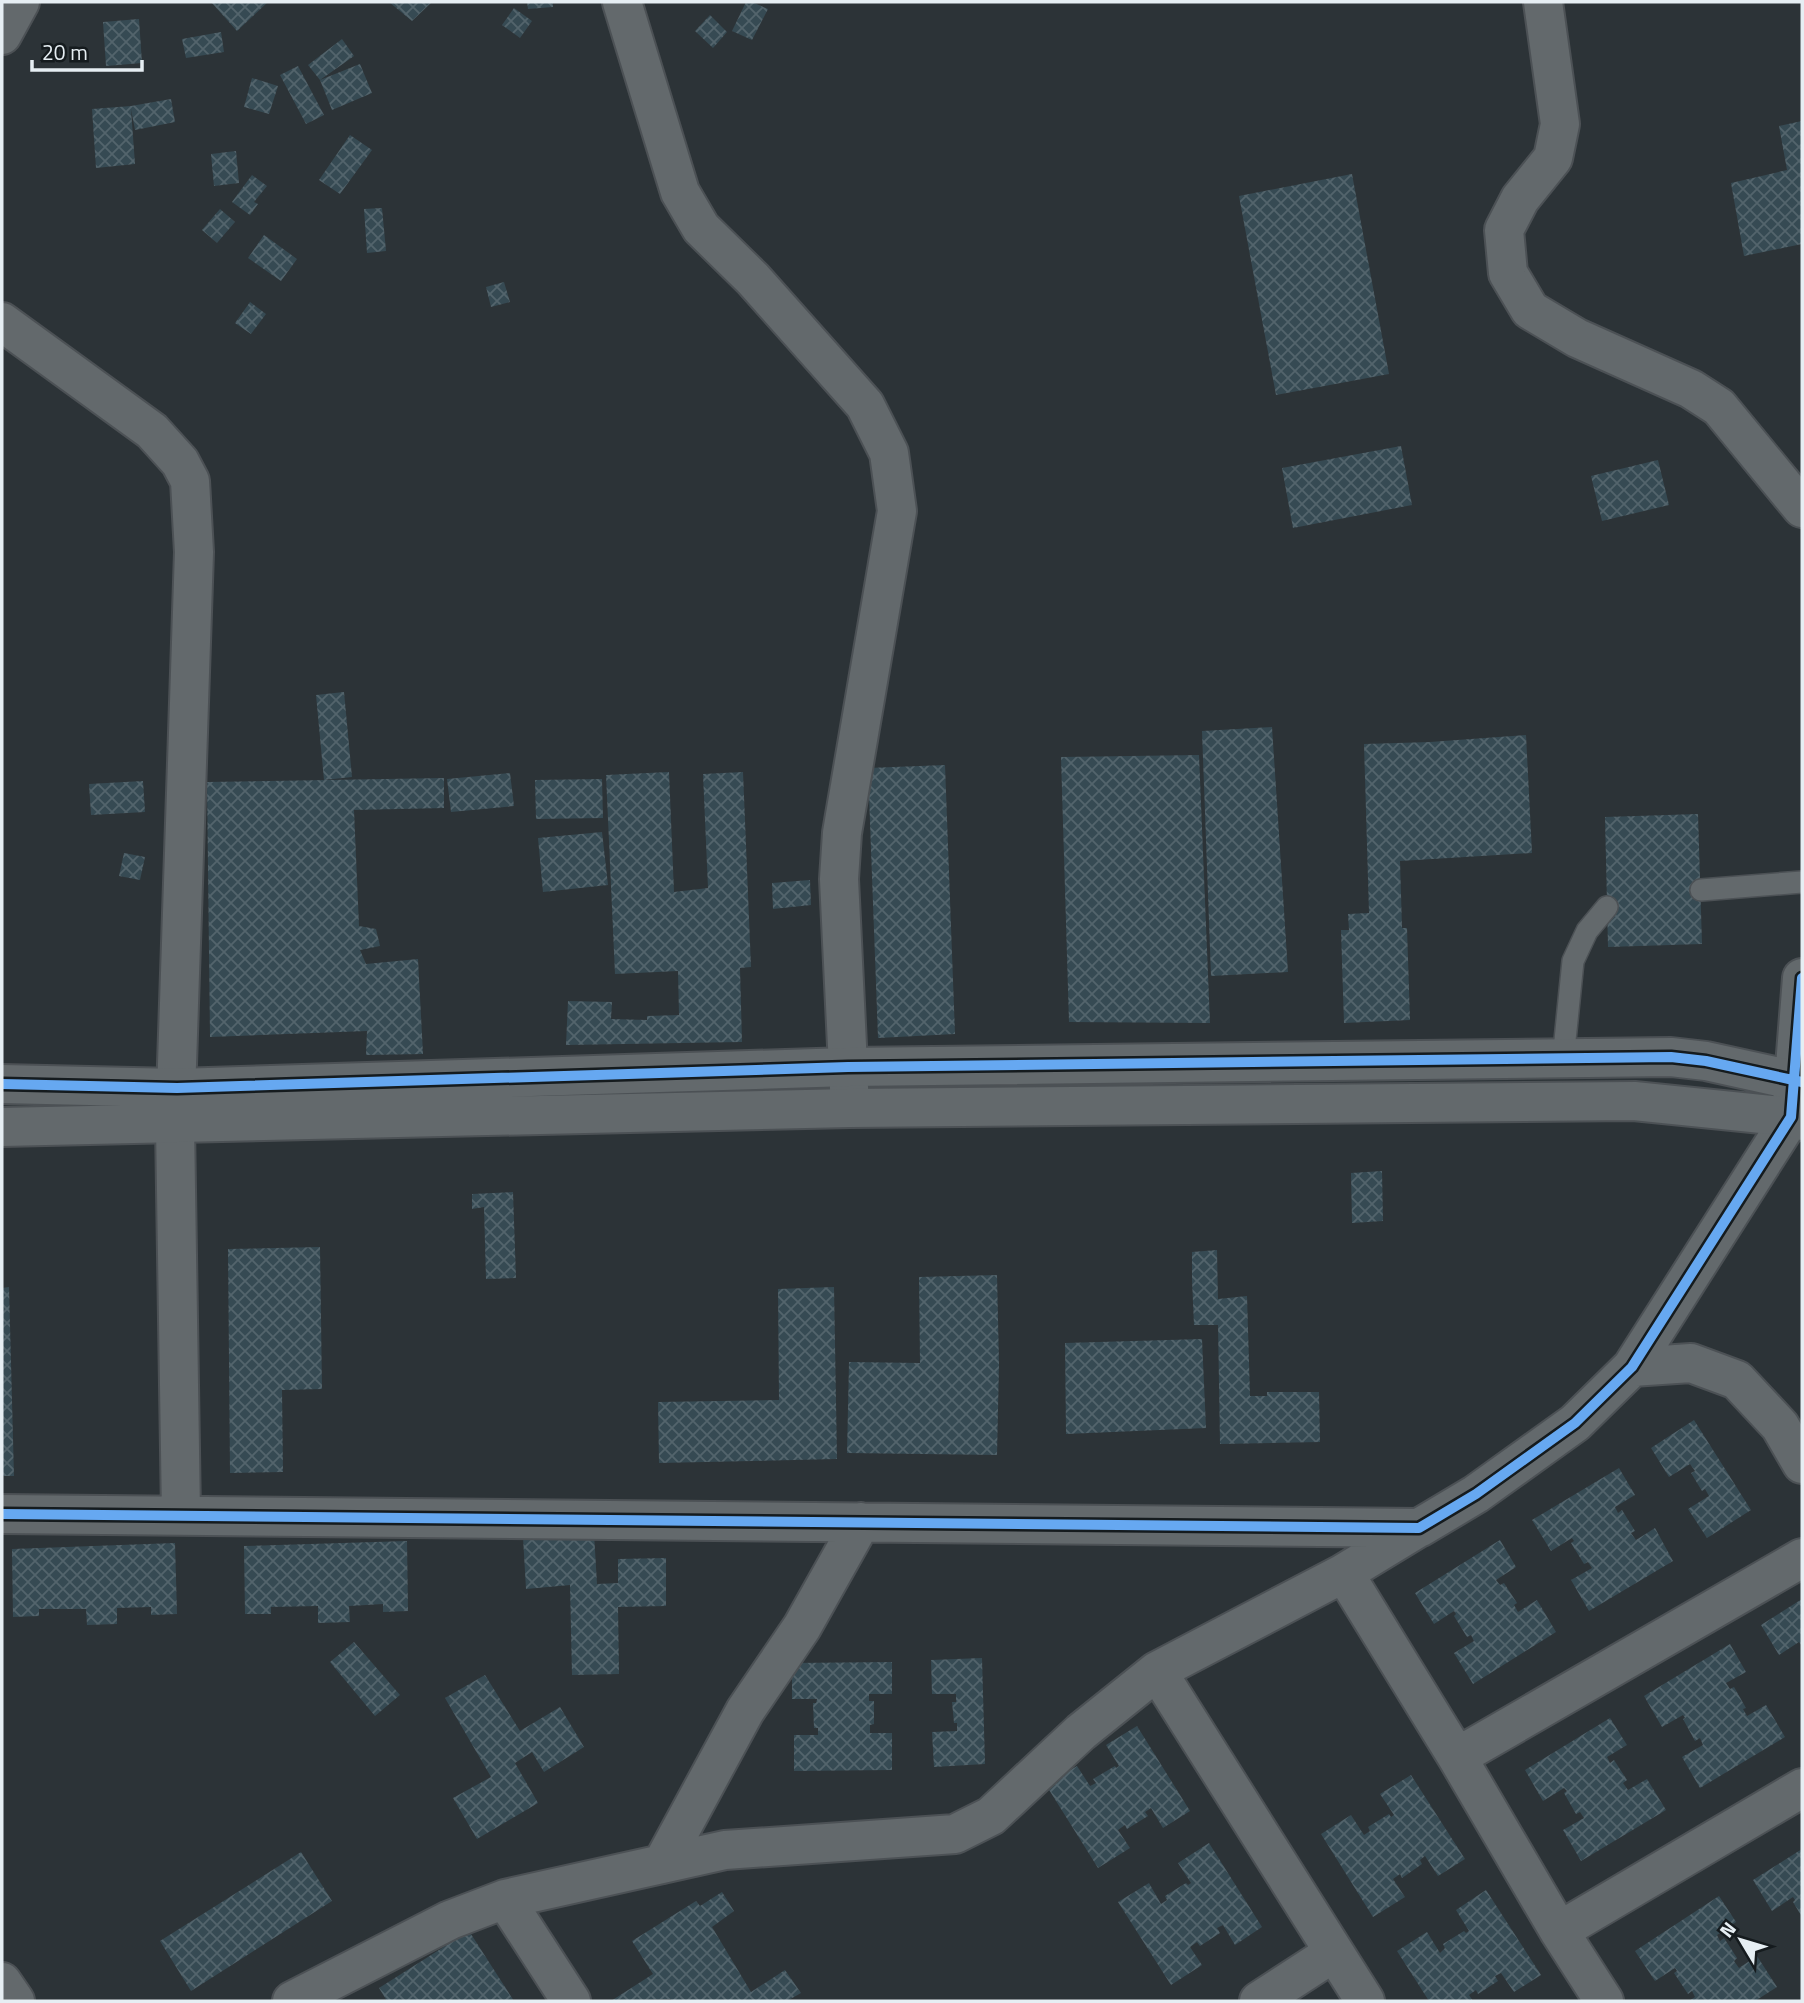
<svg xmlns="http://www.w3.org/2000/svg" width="1804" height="2003" font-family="'Titillium Web',sans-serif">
<defs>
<pattern id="building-cross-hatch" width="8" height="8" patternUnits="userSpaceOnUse" patternTransform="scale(1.75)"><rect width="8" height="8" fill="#364a53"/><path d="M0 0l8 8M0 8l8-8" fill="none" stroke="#53646c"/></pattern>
</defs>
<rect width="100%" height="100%" fill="#2c3337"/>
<path fill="url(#building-cross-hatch)" d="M 211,2 L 268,2 L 237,31 Z
M 389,2 L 432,2 L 412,21 Z
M 527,2 L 553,2 L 553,7 L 528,9 Z
M 746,2 L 752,2 L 768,9 L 752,40 L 732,31 Z
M 514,8 L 532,21 L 520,38 L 502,25 Z
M 710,15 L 727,32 L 713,48 L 695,31 Z
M 139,19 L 142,63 L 106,66 L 103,22 Z
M 221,32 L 224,52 L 186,58 L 182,39 Z
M 342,39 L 354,56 L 320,80 L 360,64 L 372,93 L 332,110 L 320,80 L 308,65 Z
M 298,66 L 324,115 L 306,124 L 280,75 Z
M 252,78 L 278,86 L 269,114 L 244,107 Z
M 171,99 L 175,122 L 135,130 L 131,109 L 135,164 L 96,168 L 92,109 L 131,106 Z
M 1802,121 L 1802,244 L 1744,256 L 1731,183 L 1787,170 L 1779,126 Z
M 350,135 L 372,150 L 340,194 L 319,180 Z
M 236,151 L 239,183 L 214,186 L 211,154 Z
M 1352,174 L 1389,374 L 1276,395 L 1239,196 Z
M 252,175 L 267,186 L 254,202 L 258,204 L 250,215 L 232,202 Z
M 382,208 L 386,251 L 367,253 L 364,209 Z
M 220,209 L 235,222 L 217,243 L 202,230 Z
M 264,235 L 297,259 L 281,281 L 248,258 Z
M 504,282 L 510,302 L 491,307 L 486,287 Z
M 250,302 L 266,314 L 251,334 L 235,323 Z
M 1401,446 L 1412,505 L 1293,528 L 1282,468 Z
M 1658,460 L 1669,505 L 1602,521 L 1591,476 Z
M 344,692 L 352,777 L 324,780 L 316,695 Z
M 1272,727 L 1288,972 L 1211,976 L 1202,731 Z
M 1526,735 L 1532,853 L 1400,861 L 1402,928 L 1407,928 L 1410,1020 L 1344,1023 L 1341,930 L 1349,930 L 1348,914 L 1369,913 L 1364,744 L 1430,742 Z
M 1199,755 L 1210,1023 L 1069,1022 L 1061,757 Z
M 945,765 L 955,1034 L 878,1038 L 868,768 Z
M 669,772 L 674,892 L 708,888 L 703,774 L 743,772 L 751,967 L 740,968 L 742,1042 L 566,1045 L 568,1001 L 612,1002 L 611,1019 L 647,1020 L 647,1016 L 679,1015 L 678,971 L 615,974 L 606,775 Z
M 510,773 L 514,806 L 451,812 L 447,779 Z
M 444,778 L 444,808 L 354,810 L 359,926 L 376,929 L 380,946 L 360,950 L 366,964 L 418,959 L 423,1054 L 366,1055 L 367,1031 L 210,1037 L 207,782 Z
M 602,779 L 603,818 L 536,819 L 535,780 Z
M 143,781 L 145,812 L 91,815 L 89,784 Z
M 1698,814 L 1702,944 L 1608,947 L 1605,817 Z
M 602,832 L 608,885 L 543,892 L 538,838 Z
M 124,853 L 145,857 L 140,880 L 119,876 Z
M 810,880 L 811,905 L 773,909 L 772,883 Z
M 1382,1171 L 1383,1221 L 1352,1223 L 1351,1173 Z
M 513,1192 L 516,1278 L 486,1279 L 484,1207 L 472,1209 L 472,1194 Z
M 320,1247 L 322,1389 L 282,1390 L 283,1472 L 230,1473 L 228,1249 Z
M 1217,1250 L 1218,1299 L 1247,1296 L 1250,1396 L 1267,1396 L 1267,1392 L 1319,1392 L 1320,1442 L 1220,1444 L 1218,1325 L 1194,1325 L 1192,1280 L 1192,1252 Z
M 997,1275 L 999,1364 L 997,1455 L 847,1453 L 849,1362 L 920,1363 L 919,1277 Z
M 9,1287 L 14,1476 L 2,1476 L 2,1288 Z
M 834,1287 L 837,1459 L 659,1463 L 658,1402 L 779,1400 L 778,1289 Z
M 1202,1339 L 1206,1428 L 1066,1434 L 1065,1343 Z
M 1694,1420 L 1751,1510 L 1707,1538 L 1688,1509 L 1709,1496 L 1705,1489 L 1702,1491 L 1691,1473 L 1695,1471 L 1690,1464 L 1669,1477 L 1651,1448 Z
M 1619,1468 L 1635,1495 L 1615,1507 L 1618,1513 L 1622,1510 L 1635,1531 L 1631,1533 L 1636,1540 L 1655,1528 L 1673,1561 L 1589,1611 L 1571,1580 L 1592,1568 L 1588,1562 L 1584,1564 L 1571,1543 L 1574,1541 L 1572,1538 L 1551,1551 L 1532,1520 Z
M 594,1533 L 597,1584 L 618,1583 L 618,1559 L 666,1558 L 666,1606 L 618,1607 L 619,1674 L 572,1675 L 570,1585 L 526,1589 L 523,1537 Z
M 1500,1540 L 1516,1567 L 1496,1580 L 1500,1585 L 1504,1583 L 1517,1603 L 1514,1605 L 1518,1612 L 1537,1600 L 1556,1632 L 1473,1684 L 1454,1653 L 1474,1641 L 1471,1635 L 1467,1637 L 1454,1616 L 1456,1614 L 1454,1611 L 1434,1624 L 1415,1593 Z
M 407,1541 L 408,1611 L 383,1612 L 383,1604 L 349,1606 L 350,1622 L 318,1623 L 318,1606 L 271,1607 L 271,1614 L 245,1614 L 244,1546 Z
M 175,1543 L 177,1614 L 151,1615 L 151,1607 L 117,1608 L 117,1624 L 87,1625 L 86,1609 L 39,1609 L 39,1616 L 13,1617 L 12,1549 Z
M 1802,1599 L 1802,1646 L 1799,1642 L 1779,1655 L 1761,1625 Z
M 354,1642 L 400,1695 L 375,1716 L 330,1662 Z
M 1730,1644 L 1746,1672 L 1726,1683 L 1730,1689 L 1734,1687 L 1746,1708 L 1743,1709 L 1747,1716 L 1766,1705 L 1785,1737 L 1700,1788 L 1682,1757 L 1703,1745 L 1700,1738 L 1695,1741 L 1683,1719 L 1685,1718 L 1683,1715 L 1662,1727 L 1644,1696 Z
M 982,1658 L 985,1764 L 934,1767 L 932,1732 L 957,1731 L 957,1723 L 954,1723 L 952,1702 L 956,1702 L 956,1694 L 932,1694 L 931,1660 Z
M 892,1662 L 892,1694 L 869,1694 L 869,1701 L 874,1701 L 874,1724 L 870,1725 L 870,1733 L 892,1733 L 892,1770 L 794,1771 L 794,1735 L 818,1735 L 818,1728 L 814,1728 L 813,1703 L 816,1703 L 817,1699 L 792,1699 L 792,1663 Z
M 485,1675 L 520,1731 L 560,1707 L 584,1747 L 544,1772 L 532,1752 L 515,1763 L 538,1803 L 477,1839 L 453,1798 L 491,1777 L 445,1698 Z
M 1610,1718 L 1627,1745 L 1607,1757 L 1610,1763 L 1614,1760 L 1627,1780 L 1623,1783 L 1628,1790 L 1647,1779 L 1666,1810 L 1581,1861 L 1563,1830 L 1584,1818 L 1580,1812 L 1576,1814 L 1564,1793 L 1567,1791 L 1564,1788 L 1543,1801 L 1525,1770 Z
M 1137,1726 L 1190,1811 L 1163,1828 L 1151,1808 L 1145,1812 L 1148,1816 L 1127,1829 L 1125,1825 L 1118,1830 L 1130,1848 L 1098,1868 L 1046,1785 L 1077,1766 L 1090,1786 L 1096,1783 L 1093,1779 L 1115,1766 L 1116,1768 L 1119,1766 L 1106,1745 Z
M 1411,1775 L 1465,1859 L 1438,1876 L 1425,1856 L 1420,1860 L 1422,1864 L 1402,1878 L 1400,1874 L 1393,1879 L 1405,1897 L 1373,1917 L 1321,1834 L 1351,1815 L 1364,1835 L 1370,1831 L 1368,1827 L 1389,1814 L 1391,1817 L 1394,1815 L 1380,1794 Z
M 1209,1843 L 1262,1927 L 1235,1945 L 1223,1925 L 1217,1928 L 1220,1933 L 1200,1946 L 1197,1942 L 1190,1947 L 1202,1965 L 1171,1985 L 1118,1902 L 1149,1883 L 1161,1904 L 1167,1900 L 1165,1896 L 1186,1883 L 1188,1885 L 1191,1883 L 1178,1863 Z
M 1802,1849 L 1802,1917 L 1793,1902 L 1795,1900 L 1793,1897 L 1772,1911 L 1753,1880 Z
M 301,1852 L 332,1901 L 191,1991 L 160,1941 Z
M 1486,1890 L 1541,1975 L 1514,1992 L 1501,1973 L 1495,1976 L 1498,1981 L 1478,1994 L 1476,1990 L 1469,1995 L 1473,2001 L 1429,2001 L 1397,1951 L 1427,1932 L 1440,1953 L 1445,1948 L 1443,1944 L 1464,1931 L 1466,1933 L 1469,1931 L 1456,1910 Z
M 722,1892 L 734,1911 L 712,1927 L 751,1992 L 785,1970 L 801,1993 L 787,2001 L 672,2001 L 671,1999 L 611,2001 L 653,1974 L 632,1941 L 696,1901 L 700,1906 Z
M 1719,1896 L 1736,1922 L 1717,1935 L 1720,1941 L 1724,1938 L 1737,1958 L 1734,1961 L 1739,1968 L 1757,1956 L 1777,1987 L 1755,2001 L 1689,2001 L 1695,1997 L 1692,1991 L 1688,1994 L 1674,1973 L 1677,1971 L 1675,1968 L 1655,1981 L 1635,1951 Z
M 469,1931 L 514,2001 L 387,2001 L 379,1988 Z"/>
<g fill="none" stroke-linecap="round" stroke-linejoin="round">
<g stroke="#4c5155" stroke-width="24">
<path id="service" d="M 1701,890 L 1802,882
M 1563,1060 L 1573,961 L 1587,931 L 1607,907"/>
</g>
<g stroke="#4c5155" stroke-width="42">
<path id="minor" d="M 622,2 L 680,192 L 701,228 L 753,279 L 865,405 L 889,453 L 897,511 L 842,833 L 839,879 L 850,1108
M 1543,2 L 1560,124 L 1553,158 L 1520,199 L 1504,230 L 1508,273 L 1530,310 L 1577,338 L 1691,389 L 1719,407 L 1802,508
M 2,35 L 20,2
M 2,322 L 152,431 L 180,462 L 190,481 L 194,552 L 175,1124 L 181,1515
M 1632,1367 L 1691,1363 L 1737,1380 L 1780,1426 L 1802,1464
M 2,1514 L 1419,1528 L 1476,1494 L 1575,1423 L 1632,1367 L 1791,1117 L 1802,978
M 1344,1573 L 1457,1757 L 1559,1931 L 1604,2001
M 1157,1671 L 1365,2001
M 1457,1757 L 1802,1558
M 662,1864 L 745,1711 L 802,1627 L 861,1522
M 505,1899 L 571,2001
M 1559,1931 L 1802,1788
M 2,1982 L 15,2001
M 292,2001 L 450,1920 L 505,1899 L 725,1850 L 955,1834 L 991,1816 L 1081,1732 L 1157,1671 L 1344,1573 L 1418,1528
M 1259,2001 L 1333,1953"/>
</g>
<g stroke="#4c5155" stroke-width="42">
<path id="tertiary" d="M 2,1084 L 177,1088 L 848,1067 L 1671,1057 L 1706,1061 L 1802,1082
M 2,1127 L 850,1108 L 1634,1101 L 1791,1117 L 1802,1121"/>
</g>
<use href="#service" stroke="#63696c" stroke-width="21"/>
<use href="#minor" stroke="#63696c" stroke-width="38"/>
<use href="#tertiary" stroke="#63696c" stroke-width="38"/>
<g stroke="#151b1e" stroke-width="15">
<path id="cycleway" d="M 2,1084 L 177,1088 L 848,1067 L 1671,1057 L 1706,1061 L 1802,1082
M 2,1514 L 1419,1528 L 1476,1494 L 1575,1423 L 1632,1367 L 1791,1117 L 1802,978"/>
</g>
<use href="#cycleway" stroke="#66a8f1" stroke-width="10"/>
</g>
<rect width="1804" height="2003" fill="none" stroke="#e6eef3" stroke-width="7"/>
<g transform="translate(1741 1940) rotate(308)" stroke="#151b1e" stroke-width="5" paint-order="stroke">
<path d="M0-5L12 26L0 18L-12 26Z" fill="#e6eef3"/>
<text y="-10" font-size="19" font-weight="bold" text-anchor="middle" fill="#e6eef3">N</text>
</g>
<path d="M32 60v10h110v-10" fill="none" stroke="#e6eef3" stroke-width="3.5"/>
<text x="42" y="60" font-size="21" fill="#e6eef3" stroke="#151b1e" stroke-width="5" paint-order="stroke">20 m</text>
</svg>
